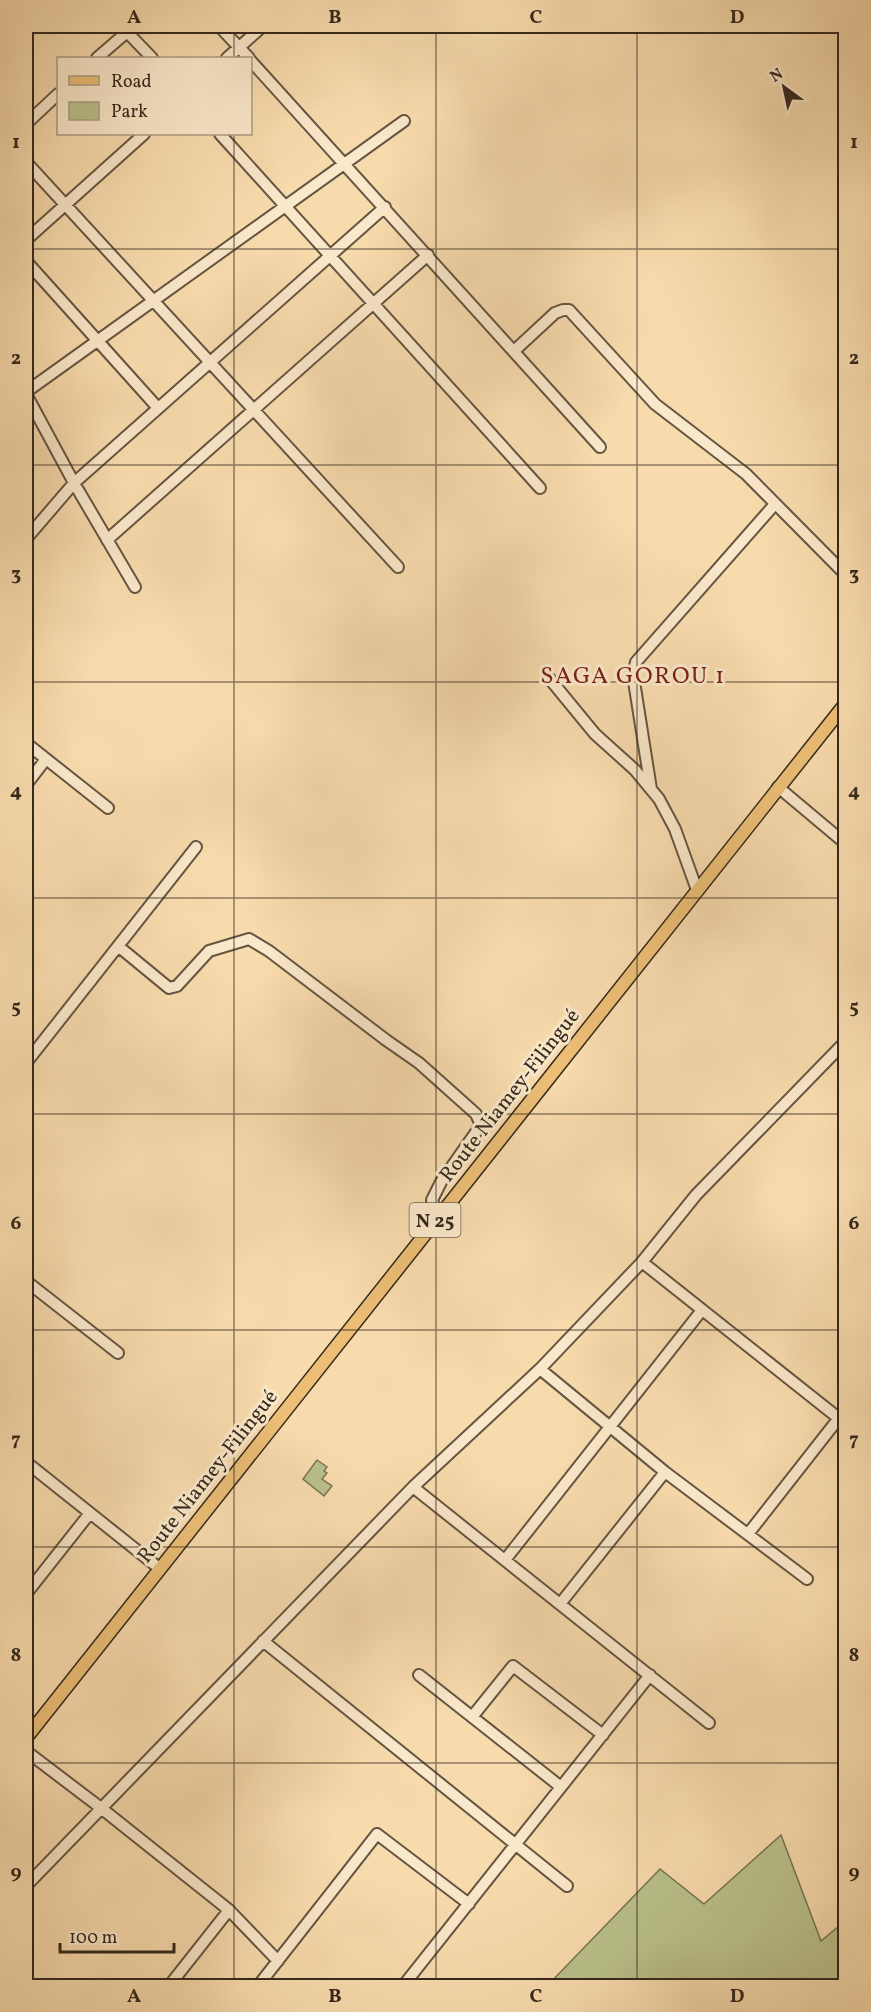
<svg xmlns="http://www.w3.org/2000/svg" width="871" height="2012" font-family="Vollkorn,serif">
<rect width="100%" height="100%" fill="#f8dbad"/>
<filter id="stains"><feTurbulence type="fractalNoise" baseFrequency=".00333" numOctaves="4"/><feColorMatrix values="0 0 0 0 .2 0 0 0 0 .09 0 0 0 0 .02 0 0 0 .5 -.17"/></filter>
<radialGradient id="worn" r=".72"><stop offset=".6" stop-color="#630" stop-opacity="0"/><stop offset="1" stop-color="#630" stop-opacity=".3"/></radialGradient>
<path fill="#bac18c" stroke="#777454" stroke-width="1.5" d="M 317,1460 L 327,1467 L 324,1471 L 327,1473 L 322,1479 L 332,1486 L 324,1496 L 303,1479 Z
M 781,1835 L 821,1941 L 845,1921 L 845,1986 L 547,1986 L 660,1869 L 704,1904 Z"/>
<g fill="none" stroke-linecap="round" stroke-linejoin="round">
<g stroke="#655541" stroke-width="14">
<path id="minor" d="M 219,26 L 249,58
M 127,32 L 152,58
M 97,58 L 134,26
M 227,58 L 263,26
M 250,60 L 600,447
M 26,124 L 58,94
M 220,134 L 540,488
M 26,162 L 398,567
M 26,240 L 144,134
M 26,261 L 158,408
M 514,351 L 555,313 L 563,310 L 569,310 L 655,404 L 746,474 L 846,575
M 26,392 L 404,121
M 26,394 L 74,483 L 135,587
M 26,539 L 74,483 L 385,207
M 107,540 L 428,255
M 549,678 L 595,734 L 635,770 L 659,799 L 675,829 L 697,890
M 26,743 L 108,808
M 26,785 L 46,759
M 778,787 L 846,844
M 651,789 L 633,675 L 636,662 L 775,504
M 118,946 L 169,988 L 177,986 L 209,951 L 249,939 L 269,951 L 386,1040 L 419,1063 L 476,1114 L 481,1125 L 441,1182 L 432,1200 L 438,1216
M 26,1063 L 196,847
M 642,1262 L 846,1424
M 26,1281 L 118,1353
M 540,1369 L 665,1472 L 807,1579
M 26,1462 L 159,1568
M 413,1487 L 709,1723
M 748,1534 L 846,1409
M 505,1560 L 702,1310
M 26,1594 L 90,1513
M 560,1604 L 665,1472
M 263,1641 L 567,1886
M 419,1675 L 561,1787
M 472,1717 L 513,1666 L 603,1735
M 26,1751 L 101,1808 L 229,1910 L 278,1961
M 26,1886 L 413,1487 L 540,1369 L 642,1262 L 696,1195 L 846,1041
M 169,1986 L 229,1910
M 258,1986 L 377,1834 L 469,1904
M 403,1986 L 650,1675"/>
</g>
<g stroke="#34281d" stroke-width="15">
<path id="major" d="M 26,1738 L 846,703"/>
</g>
<use href="#minor" stroke="#fae8ca" stroke-width="10"/>
<use href="#major" stroke="#ecbe76" stroke-width="12"/>
</g>
<path fill="none" stroke="#34281d" stroke-width="1.5" stroke-opacity="0.55" d="M 234,26 L 234,58M 436,26 L 436,1986M 637,26 L 637,1986M 234,134 L 234,1986M 26,249 L 846,249M 26,465 L 846,465M 26,682 L 846,682M 26,898 L 846,898M 26,1114 L 846,1114M 26,1330 L 846,1330M 26,1547 L 846,1547M 26,1763 L 846,1763"/>
<g text-anchor="middle" stroke-width="6" stroke-linejoin="round" paint-order="stroke">
<rect fill="#fae8ca" stroke="#6f6251" stroke-width="1.5" x="409.5" y="1203" width="51" height="34" rx="4.5"/>
<g font-size="20" font-weight="bold" fill="#34281d">
<text x="435" y="1227">N 25</text>
</g>
<g font-size="21" fill="#34281d" stroke="#fae8ca">
<text transform="translate(509 1095) rotate(-52)" y="7">Route Niamey-Filingué</text>
<text transform="translate(207 1476) rotate(-52)" y="7">Route Niamey-Filingué</text>
</g>
<g font-size="24" letter-spacing="1.5" fill="#7a1f14" stroke="#fae8ca">
<text x="633" y="683">SAGA GOROU 1</text>
</g>
</g>
<rect width="871" height="2012" fill="none" stroke="#f8dbad" stroke-width="66"/>
<rect x="57" y="57" width="195" height="78" fill="#fae8ca" stroke="#ab9b85" stroke-width="1.5"/>
<rect x="69" y="76" width="30" height="9" fill="#ecbe76" stroke="#ab9b85" stroke-width="1.5"/>
<text x="111" y="87" font-size="18" fill="#34281d">Road</text>
<rect x="69" y="102" width="30" height="18" fill="#bac18c" stroke="#ab9b85" stroke-width="1.5"/>
<text x="111" y="117" font-size="18" fill="#34281d">Park</text>
<g transform="translate(784 87) rotate(327)" stroke="#fae8ca" stroke-width="4.5" paint-order="stroke">
<path d="M0-4.5L10 22L0 15L-10 22Z" fill="#34281d"/>
<text y="-9" font-size="16" font-weight="bold" text-anchor="middle" fill="#34281d">N</text>
</g>
<path d="M60 1943v9h114v-9" fill="none" stroke="#34281d" stroke-width="3"/>
<text x="69" y="1943" font-size="18" fill="#34281d" stroke="#fae8ca" stroke-width="4.5" paint-order="stroke">100 m</text>
<rect x="33" y="33" width="805" height="1946" fill="none" stroke="#34281d" stroke-width="2"/>
<g font-size="20" text-anchor="middle" font-weight="bold" fill="#34281d">
<text x="134" y="23">A</text>
<text x="335" y="23">B</text>
<text x="536" y="23">C</text>
<text x="737" y="23">D</text>
<text x="16" y="148">1</text>
<text x="854" y="148">1</text>
<text x="16" y="364">2</text>
<text x="854" y="364">2</text>
<text x="16" y="580">3</text>
<text x="854" y="580">3</text>
<text x="16" y="797">4</text>
<text x="854" y="797">4</text>
<text x="16" y="1013">5</text>
<text x="854" y="1013">5</text>
<text x="16" y="1229">6</text>
<text x="854" y="1229">6</text>
<text x="16" y="1445">7</text>
<text x="854" y="1445">7</text>
<text x="16" y="1661">8</text>
<text x="854" y="1661">8</text>
<text x="16" y="1878">9</text>
<text x="854" y="1878">9</text>
<text x="134" y="2002">A</text>
<text x="335" y="2002">B</text>
<text x="536" y="2002">C</text>
<text x="737" y="2002">D</text>
</g>
<rect width="100%" height="100%" filter="url(#stains)"/>
<rect width="100%" height="100%" fill="url(#worn)"/>
</svg>
